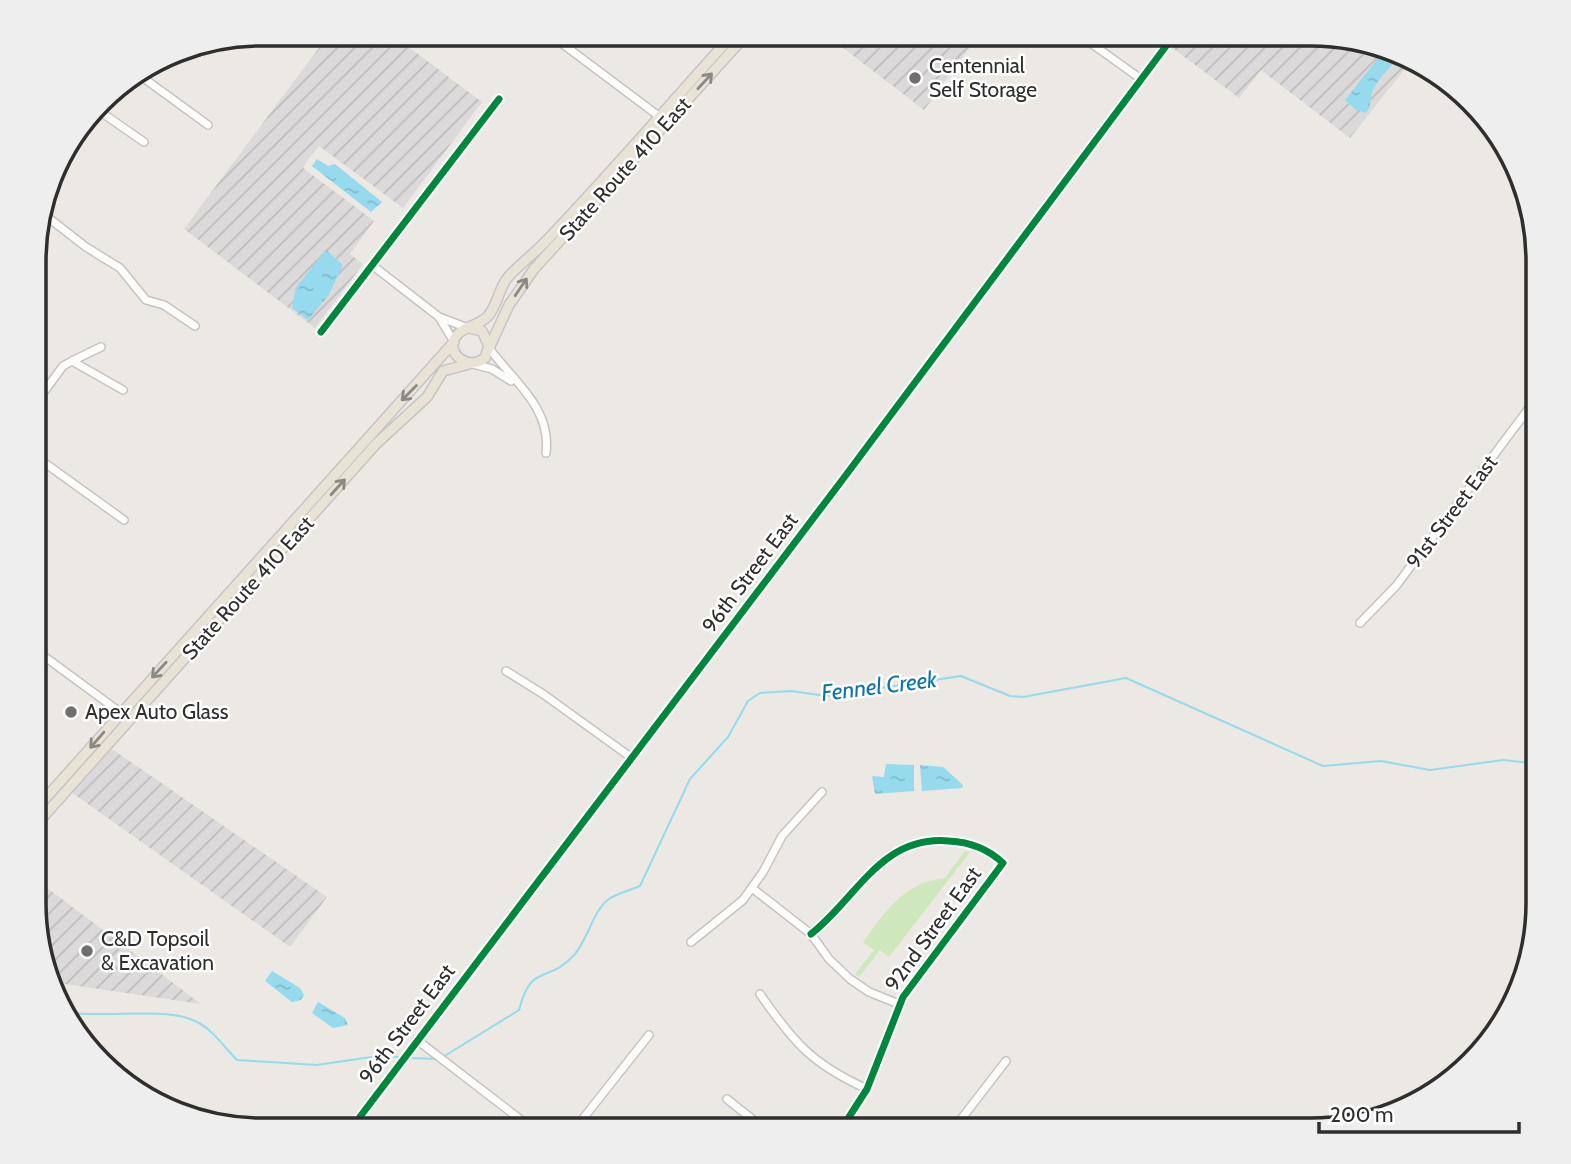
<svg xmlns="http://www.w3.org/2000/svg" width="1571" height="1164" font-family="Cabin,sans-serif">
<defs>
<pattern id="industrial-furrows" width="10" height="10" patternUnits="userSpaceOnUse" patternTransform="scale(1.75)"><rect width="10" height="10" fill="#dcd9db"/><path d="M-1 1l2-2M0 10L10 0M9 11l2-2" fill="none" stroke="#bdbbbc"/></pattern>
<pattern id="water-ripples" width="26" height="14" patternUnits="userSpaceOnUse" patternTransform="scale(1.75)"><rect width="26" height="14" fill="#96daee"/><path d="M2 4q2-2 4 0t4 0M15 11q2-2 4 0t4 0" fill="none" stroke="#82bbcc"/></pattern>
</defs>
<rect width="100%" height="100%" fill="#ece8e4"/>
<path fill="url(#industrial-furrows)" d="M 330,33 L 390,33 L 482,102 L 403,208 L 319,146 L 307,161 L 303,168 L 374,221 L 350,254 L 363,264 L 315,328 L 184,229 Z
M 825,34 L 951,34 L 970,47 L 924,110 Z
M 1179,34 L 1325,34 L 1397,50 L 1412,60 L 1350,138 L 1261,70 L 1239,98 L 1170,46 Z
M 112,749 L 327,897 L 290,947 L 71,792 Z
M 34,878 L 201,1004 L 58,983 L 53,990 L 34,919 Z"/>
<path fill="#cfe7bc" d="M 965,851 L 970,852 L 889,957 L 880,950 L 859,977 L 855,974 L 874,950 L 863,942 C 885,912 906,881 945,878 Z"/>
<path fill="url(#water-ripples)" d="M 1386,48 L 1405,55 C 1393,62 1374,82 1371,97 C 1369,105 1372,106 1366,113 L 1356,110 L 1345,100 Z
M 317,159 L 328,166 L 335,164 L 382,202 L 371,212 L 312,166 Z
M 326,250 L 343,265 L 328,296 L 308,320 L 292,308 L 296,287 Z
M 886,764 L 914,765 L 914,791 L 875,794 L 872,776 L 884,777 Z
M 920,765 L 943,767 L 963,785 L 962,788 L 922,791 Z
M 272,971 L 300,988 L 304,995 L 301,1000 L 292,1002 L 265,981 Z
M 318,1002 L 345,1018 L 348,1025 L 333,1028 L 312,1013 Z"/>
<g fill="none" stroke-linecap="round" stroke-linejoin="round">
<path stroke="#96daee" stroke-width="2" d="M 62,1011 C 101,1020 167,1005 197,1022 C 212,1029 225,1048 237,1060 L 317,1065 L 378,1056 L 400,1057
M 443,1057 L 519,1010 C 532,961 547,985 574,955 C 588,940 593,910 609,899 C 618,893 631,890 640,886 L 690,779 L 728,737 L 748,701 L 760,693 L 791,691 L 827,696 L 961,676 L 1010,696 L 1023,697 L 1126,678 L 1323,766 L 1381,761 L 1430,770 L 1503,760 L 1531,763 L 1537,760
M 409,1058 L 438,1059"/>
<g stroke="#c5c4c5" stroke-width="10">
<path id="minor" d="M 548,33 L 660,117
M 1078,34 L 1141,79
M 138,74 L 208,125
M 95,108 L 144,142
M 41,212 L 86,247 L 120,268 L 146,300 L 164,305 L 195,326
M 372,265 L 439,317
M 321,332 L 499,99
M 454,342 L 439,317 L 468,328
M 489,348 C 513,381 552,408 546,453
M 72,361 L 101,347
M 473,364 L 492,369 L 511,381
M 35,404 L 63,366 L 72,361 L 123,390
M 35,456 L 124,520
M 1360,623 L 1396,586 L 1538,396
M 34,630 L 41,654 L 124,715
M 506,671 L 543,694 L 632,758
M 752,888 L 811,934 L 829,959 L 850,979 L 869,992 L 899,1004
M 811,934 C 857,898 881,835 949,841 C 970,842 987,848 1003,863 L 903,997 L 867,1089 L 840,1131
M 691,942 L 743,900 L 763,872 L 782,836 L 822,792
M 760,994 C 794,1043 812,1064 867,1089
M 417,1040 L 534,1130
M 727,1099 L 767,1131
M 350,1130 L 843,479 L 1175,34
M 574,1130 L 649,1035
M 952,1131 L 1006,1061"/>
</g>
<g stroke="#c6c5c4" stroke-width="12">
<path id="major" d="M 469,328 L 482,331 L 489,346 L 485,358 C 466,373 441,349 459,333 C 467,326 479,325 487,317 C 498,306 498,288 509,276 C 521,263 536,252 548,239 C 612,172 672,102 734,33
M 490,346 L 509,305 L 534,269 L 748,33
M 34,811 L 454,342
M 34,827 L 376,444 L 427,397 L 443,371 L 469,364"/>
</g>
<use href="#minor" stroke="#fcfcfb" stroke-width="7"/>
<use href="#major" stroke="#e9e3d5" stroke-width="9"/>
<g stroke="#fff" stroke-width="11">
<path id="cycleway" d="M 321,332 L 499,99
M 811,934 C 857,898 881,835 949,841 C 970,842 987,848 1003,863 L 903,997 L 867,1089 L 840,1131
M 350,1130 L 843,479 L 1175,34"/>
</g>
<use href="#cycleway" stroke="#00873e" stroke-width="7"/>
</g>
<defs><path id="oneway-shaft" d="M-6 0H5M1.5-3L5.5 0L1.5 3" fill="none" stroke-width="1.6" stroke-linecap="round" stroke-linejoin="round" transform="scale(1.75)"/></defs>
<g stroke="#8c8882">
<use href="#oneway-shaft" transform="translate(705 81) rotate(-47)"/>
<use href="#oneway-shaft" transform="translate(521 287) rotate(-56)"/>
<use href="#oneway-shaft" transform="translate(409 393) rotate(135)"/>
<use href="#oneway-shaft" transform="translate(338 487) rotate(-48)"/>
<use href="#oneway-shaft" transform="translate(159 670) rotate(133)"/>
<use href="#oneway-shaft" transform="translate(97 740) rotate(131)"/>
</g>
<g fill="#706f6e" stroke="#fff" stroke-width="2.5">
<circle cx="915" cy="78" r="7"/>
<circle cx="71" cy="712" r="7"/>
<circle cx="87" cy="951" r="7"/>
</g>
<g text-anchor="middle" stroke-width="5" stroke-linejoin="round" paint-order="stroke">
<g font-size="21" fill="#2e2e2e" stroke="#fff" text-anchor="start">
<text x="929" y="73">Centennial<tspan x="929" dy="24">Self Storage</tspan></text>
<text x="85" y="719">Apex Auto Glass</text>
<text x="101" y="946">C&amp;D Topsoil<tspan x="101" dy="24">&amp; Excavation</tspan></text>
</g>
<g font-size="21" fill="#2e2e2e" stroke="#fff">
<text transform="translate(625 169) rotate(-48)" y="7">State Route 410 East</text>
<text transform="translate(1452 512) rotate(-53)" y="7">91st Street East</text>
<text transform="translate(750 573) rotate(-53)" y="7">96th Street East</text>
<text transform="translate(248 588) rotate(-48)" y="7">State Route 410 East</text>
<text transform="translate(933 929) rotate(-54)" y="7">92nd Street East</text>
<text transform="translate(407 1024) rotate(-53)" y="7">96th Street East</text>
</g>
<g font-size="23" font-style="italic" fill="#0974a7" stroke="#fff">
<text transform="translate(879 686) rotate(-7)" y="8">Fennel Creek</text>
</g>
</g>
<path d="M0 0H1571V1164H0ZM261 46H1311A215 215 0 0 1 1526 261V903A215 215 0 0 1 1311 1118H261A215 215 0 0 1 46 903V261A215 215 0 0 1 261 46Z" fill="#eee" fill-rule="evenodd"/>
<path fill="none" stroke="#2e2e2e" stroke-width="3.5" d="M261 46H1311A215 215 0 0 1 1526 261V903A215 215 0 0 1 1311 1118H261A215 215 0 0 1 46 903V261A215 215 0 0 1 261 46Z"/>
<path d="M1319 1122v10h200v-10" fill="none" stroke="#2e2e2e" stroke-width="3.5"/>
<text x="1330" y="1122" font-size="21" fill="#2e2e2e" stroke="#ffffff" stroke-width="5" paint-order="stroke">200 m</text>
</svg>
